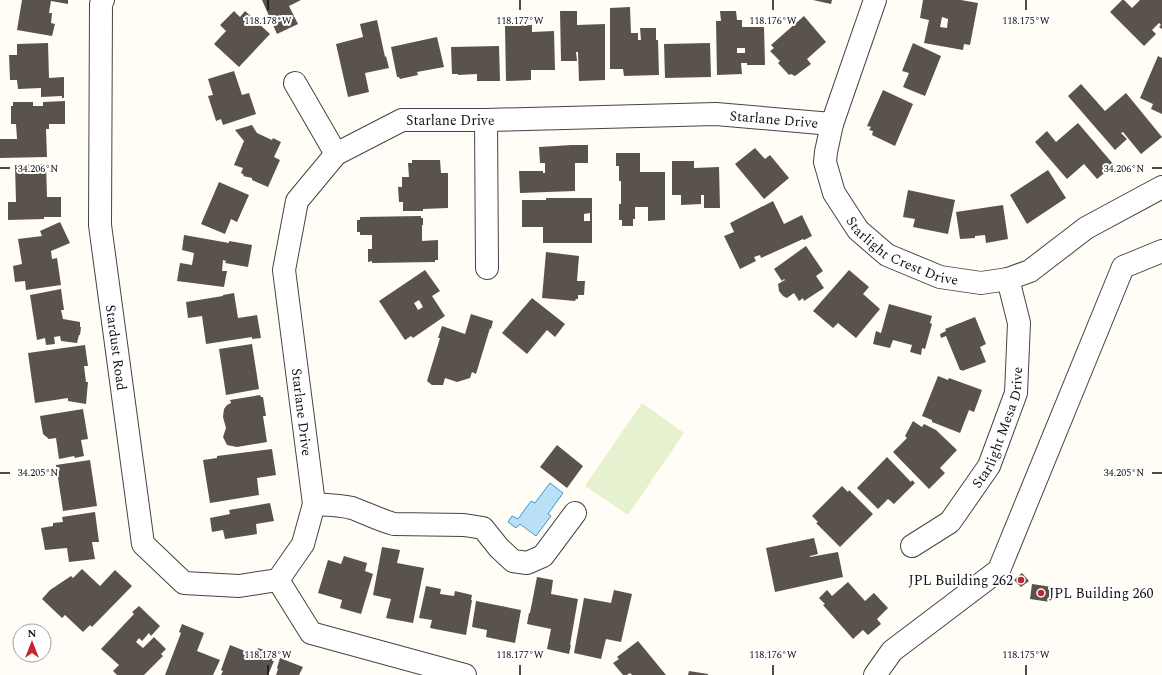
<svg xmlns="http://www.w3.org/2000/svg" width="1162" height="675" font-family="Spectral,serif">
<rect width="100%" height="100%" fill="#fffdf5"/>
<path fill="#e6f2cf" d="M 642,403 L 684,433 L 628,515 L 585,486 Z"/>
<path fill="#b9e0f7" stroke="#3f96cf" d="M 550,483 L 563,493 L 548,514 L 551,516 L 536,536 L 520,524 L 516,528 L 508,522 L 512,516 L 518,519 L 531,501 L 535,503 Z"/>
<path fill="#5a524d" fill-rule="evenodd" d="M 22,0 L 68,0 L 68,4 L 51,1 L 49,13 L 52,13 L 51,23 L 55,24 L 52,36 L 17,30 Z
M 262,0 L 301,0 L 289,6 L 298,24 L 277,34 Z
M 813,0 L 832,0 L 831,4 Z
M 923,0 L 961,0 L 978,3 L 970,45 L 964,44 L 963,50 L 924,43 L 929,20 L 920,18 ZM 942,17 L 948,19 L 947,28 L 940,27 Z
M 1122,0 L 1124,0 L 1132,8 L 1140,0 L 1162,0 L 1162,29 L 1159,27 L 1161,25 L 1159,23 L 1152,30 L 1156,34 L 1144,46 L 1110,12 Z
M 630,7 L 631,33 L 638,33 L 638,40 L 641,40 L 640,28 L 656,28 L 656,40 L 658,40 L 659,75 L 624,76 L 623,69 L 610,69 L 610,8 Z
M 234,11 L 240,17 L 245,11 L 270,34 L 239,67 L 214,44 L 226,31 L 220,25 Z
M 560,11 L 577,11 L 577,25 L 605,24 L 605,80 L 579,81 L 578,52 L 576,52 L 577,61 L 561,61 Z
M 720,11 L 736,11 L 737,20 L 742,20 L 742,27 L 764,27 L 765,65 L 747,65 L 747,63 L 741,63 L 742,74 L 717,75 L 716,21 L 721,21 ZM 737,48 L 745,48 L 745,53 L 737,53 Z
M 804,16 L 826,42 L 807,59 L 811,64 L 795,76 L 791,74 L 789,75 L 778,63 L 780,61 L 770,51 L 774,48 L 771,45 Z
M 377,20 L 385,57 L 386,56 L 389,68 L 365,73 L 369,92 L 348,97 L 336,44 L 363,37 L 360,24 Z
M 532,25 L 532,32 L 554,31 L 555,70 L 531,70 L 531,80 L 506,81 L 505,26 Z
M 437,37 L 444,67 L 417,72 L 418,75 L 400,79 L 399,77 L 397,77 L 391,47 Z
M 48,43 L 49,78 L 64,77 L 64,98 L 62,98 L 62,96 L 41,97 L 41,88 L 18,89 L 17,80 L 10,80 L 9,55 L 17,55 L 17,44 Z
M 710,43 L 711,77 L 665,78 L 664,44 Z
M 913,43 L 941,56 L 925,96 L 903,87 L 909,73 L 902,71 Z
M 499,46 L 500,81 L 477,81 L 477,74 L 458,75 L 458,74 L 452,74 L 451,47 Z
M 1158,56 L 1162,58 L 1162,114 L 1151,109 L 1153,104 L 1140,98 Z
M 234,71 L 242,95 L 249,93 L 256,114 L 223,125 L 221,119 L 216,121 L 208,96 L 213,95 L 208,79 Z
M 1081,84 L 1105,111 L 1126,93 L 1162,137 L 1141,154 L 1123,132 L 1121,133 L 1127,139 L 1115,150 L 1068,96 Z
M 883,90 L 913,104 L 895,146 L 872,135 L 873,131 L 869,130 L 871,127 L 867,126 Z
M 65,101 L 65,124 L 49,124 L 49,129 L 46,129 L 47,157 L 0,158 L 0,139 L 17,139 L 16,124 L 11,124 L 11,106 L 13,106 L 13,102 L 33,102 L 33,106 L 43,106 L 43,102 Z
M 1078,123 L 1114,165 L 1097,179 L 1084,164 L 1067,179 L 1035,142 L 1047,131 L 1056,142 Z
M 252,125 L 257,133 L 272,140 L 273,138 L 281,142 L 274,157 L 280,160 L 268,187 L 252,180 L 252,178 L 243,176 L 244,175 L 241,173 L 243,168 L 234,165 L 244,141 L 235,130 Z
M 572,145 L 588,145 L 588,163 L 575,163 L 575,191 L 520,193 L 519,171 L 543,171 L 543,173 L 545,173 L 545,163 L 540,163 L 539,147 Z
M 755,148 L 765,159 L 770,155 L 789,178 L 764,199 L 735,164 Z
M 616,153 L 640,153 L 640,172 L 665,172 L 665,220 L 648,221 L 648,207 L 635,207 L 635,219 L 633,219 L 633,226 L 622,226 L 622,220 L 619,220 L 619,204 L 621,204 L 621,181 L 619,181 L 619,166 L 616,166 Z
M 412,160 L 440,160 L 441,173 L 448,173 L 448,208 L 423,209 L 423,211 L 403,211 L 403,202 L 399,202 L 398,187 L 402,187 L 402,177 L 409,177 L 408,163 L 412,163 Z
M 672,161 L 694,161 L 694,168 L 719,167 L 720,208 L 704,208 L 704,195 L 701,195 L 701,204 L 681,205 L 681,195 L 672,195 Z
M 46,164 L 47,197 L 61,197 L 61,217 L 44,217 L 44,219 L 8,220 L 8,202 L 16,202 L 15,165 Z
M 1048,170 L 1066,198 L 1027,224 L 1010,195 Z
M 219,182 L 249,195 L 237,222 L 231,219 L 225,234 L 201,224 Z
M 908,190 L 955,200 L 948,234 L 913,227 L 915,219 L 903,217 Z
M 546,198 L 592,198 L 592,243 L 543,243 L 543,227 L 522,227 L 522,200 L 546,200 ZM 590,213 L 590,221 L 584,221 L 584,214 Z
M 773,201 L 784,224 L 802,215 L 812,236 L 804,240 L 803,239 L 761,258 L 760,255 L 754,257 L 756,261 L 740,269 L 724,236 L 734,232 L 730,223 Z
M 1003,205 L 1008,239 L 986,243 L 985,235 L 975,236 L 975,238 L 960,239 L 956,212 Z
M 421,216 L 421,218 L 423,218 L 423,225 L 422,225 L 422,241 L 438,240 L 438,260 L 435,260 L 435,262 L 372,263 L 372,261 L 368,262 L 368,249 L 372,249 L 372,235 L 360,235 L 360,232 L 357,232 L 357,220 L 360,220 L 360,217 Z
M 60,222 L 70,243 L 51,251 L 52,259 L 57,258 L 61,285 L 26,290 L 25,281 L 15,282 L 13,266 L 22,264 L 18,239 L 42,236 L 40,231 Z
M 184,235 L 229,243 L 229,241 L 252,245 L 248,267 L 225,263 L 226,261 L 223,260 L 222,271 L 227,271 L 224,287 L 177,281 L 180,263 L 192,265 L 194,253 L 182,250 Z
M 806,246 L 823,271 L 816,276 L 824,288 L 804,301 L 803,298 L 799,301 L 794,293 L 787,298 L 783,296 L 779,291 L 778,284 L 785,280 L 784,279 L 782,281 L 774,269 Z
M 546,252 L 579,256 L 577,281 L 585,281 L 584,295 L 578,295 L 578,299 L 576,299 L 575,301 L 542,298 Z
M 425,270 L 440,291 L 432,296 L 445,316 L 413,338 L 411,336 L 405,340 L 379,301 ZM 419,300 L 423,307 L 418,310 L 414,303 Z
M 849,270 L 869,287 L 863,294 L 880,309 L 856,338 L 838,323 L 833,328 L 813,311 Z
M 61,289 L 64,310 L 61,310 L 63,319 L 80,322 L 80,327 L 81,327 L 80,335 L 79,335 L 77,343 L 61,341 L 60,336 L 54,337 L 55,344 L 46,345 L 45,338 L 37,340 L 30,295 Z
M 234,293 L 238,318 L 257,315 L 261,338 L 252,339 L 252,337 L 206,344 L 202,316 L 188,318 L 186,302 L 223,296 L 223,295 Z
M 532,298 L 565,324 L 555,337 L 547,330 L 527,354 L 502,333 Z
M 889,304 L 932,316 L 930,323 L 932,324 L 925,349 L 922,348 L 921,355 L 910,352 L 912,345 L 893,340 L 890,348 L 873,344 L 876,331 L 881,333 Z
M 471,314 L 493,321 L 491,329 L 490,328 L 476,374 L 472,372 L 470,378 L 457,382 L 445,378 L 443,385 L 432,385 L 427,381 L 440,338 L 438,338 L 442,326 L 465,334 Z
M 975,317 L 986,344 L 980,347 L 986,362 L 962,371 L 962,370 L 960,370 L 946,336 L 941,338 L 940,334 L 946,331 L 945,329 Z
M 252,344 L 259,389 L 226,395 L 219,349 Z
M 85,345 L 88,366 L 84,366 L 86,382 L 88,382 L 86,404 L 68,401 L 68,398 L 35,403 L 28,353 Z
M 938,376 L 948,380 L 949,378 L 982,390 L 974,412 L 969,410 L 960,433 L 932,422 L 932,420 L 922,416 Z
M 260,395 L 261,397 L 263,397 L 266,416 L 263,416 L 267,442 L 237,447 L 227,445 L 223,437 L 226,428 L 223,417 L 224,409 L 227,405 L 231,403 L 230,400 Z
M 83,409 L 88,439 L 81,440 L 84,456 L 75,458 L 74,456 L 59,459 L 56,438 L 49,439 L 43,434 L 40,416 Z
M 913,421 L 922,427 L 924,424 L 936,430 L 957,450 L 940,468 L 945,473 L 929,489 L 893,452 L 907,438 L 905,436 Z
M 557,445 L 583,466 L 567,488 L 540,467 Z
M 272,449 L 276,475 L 257,478 L 259,495 L 210,503 L 203,460 L 217,458 L 217,456 Z
M 887,457 L 911,482 L 912,480 L 915,483 L 894,504 L 888,499 L 878,509 L 857,488 Z
M 90,460 L 97,506 L 63,511 L 56,465 Z
M 842,486 L 848,492 L 849,490 L 873,514 L 840,547 L 816,523 L 818,522 L 812,516 Z
M 270,503 L 274,521 L 256,524 L 257,534 L 225,539 L 223,530 L 212,532 L 210,518 L 230,514 L 229,510 Z
M 95,512 L 99,542 L 92,542 L 95,559 L 69,562 L 67,548 L 45,550 L 41,528 L 53,526 L 53,523 L 63,522 L 62,517 Z
M 814,538 L 818,554 L 810,556 L 810,557 L 838,552 L 843,577 L 775,592 L 766,548 Z
M 382,547 L 400,550 L 397,563 L 424,568 L 413,623 L 386,618 L 391,599 L 373,595 Z
M 344,556 L 367,563 L 365,571 L 373,574 L 361,614 L 340,608 L 342,600 L 318,593 L 328,560 L 341,564 Z
M 82,569 L 100,586 L 115,570 L 132,586 L 92,627 L 90,625 L 83,632 L 65,615 L 62,618 L 42,599 L 50,590 L 71,576 L 73,578 Z
M 1022,573 L 1029,581 L 1021,587 L 1014,580 Z
M 537,577 L 553,580 L 551,594 L 578,599 L 570,645 L 571,645 L 569,654 L 547,649 L 551,629 L 527,624 L 529,613 L 530,613 Z
M 848,582 L 865,601 L 874,593 L 888,608 L 877,619 L 881,624 L 868,635 L 863,630 L 853,639 L 823,605 L 825,604 L 819,598 L 827,590 L 832,596 Z
M 1032,584 L 1052,587 L 1050,602 L 1030,599 Z
M 426,586 L 441,589 L 440,594 L 454,596 L 455,591 L 472,595 L 471,600 L 472,600 L 466,635 L 430,628 L 432,620 L 419,618 Z
M 614,590 L 632,594 L 621,642 L 606,639 L 601,659 L 574,653 L 584,598 L 611,603 Z
M 476,601 L 521,610 L 515,643 L 486,637 L 487,630 L 472,627 Z
M 139,606 L 160,626 L 151,636 L 149,633 L 142,641 L 139,638 L 136,642 L 143,648 L 154,637 L 166,649 L 161,654 L 163,656 L 144,675 L 117,675 L 113,671 L 119,665 L 101,649 L 134,614 L 132,612 Z
M 182,624 L 204,633 L 197,651 L 220,660 L 213,675 L 165,675 L 181,633 L 179,632 Z
M 638,641 L 666,675 L 632,675 L 630,673 L 627,675 L 623,675 L 613,663 L 619,659 L 617,657 Z
M 230,645 L 255,655 L 258,648 L 275,654 L 272,661 L 274,661 L 268,675 L 221,675 L 223,671 L 221,670 Z
M 280,658 L 303,667 L 299,675 L 276,675 L 278,669 L 277,668 Z
M 689,671 L 708,674 L 708,675 L 688,675 Z"/>
<g fill="none" stroke-linecap="round" stroke-linejoin="round">
<g stroke="#444" stroke-width="24">
<g id="minor">
<path id="s1" d="M 103,0 L 101,4 L 100,225 L 143,544 L 184,583 L 239,586 L 278,580"/>
<path id="s2" d="M 875,0 L 832,124 L 826,152 L 825,162 L 834,193 L 858,230 L 887,255 L 940,277 L 981,283 L 1008,279 L 1030,271 L 1086,228 L 1162,187"/>
<path d="M 295,83 L 336,154"/>
<path d="M 486,120 L 487,268"/>
<path d="M 314,504 C 327,505 340,505 352,508 C 366,513 379,520 394,524 L 464,525 L 483,528 L 499,548 L 513,561 L 527,563 L 543,556 L 575,513"/>
<path id="s3" d="M 912,546 L 950,522 L 989,466 L 1016,393 L 1019,323 L 1008,279"/>
<path id="s4" d="M 278,580 L 303,544 L 314,504 L 284,270 L 297,201 L 336,154 L 402,120 L 486,120 L 716,114 L 832,124"/>
<path d="M 278,580 L 311,633 L 465,675"/>
<path d="M 875,675 L 892,651 L 999,570 L 1123,267 L 1162,251"/>
</g>
</g>
<use href="#minor" stroke="#fff" stroke-width="22"/>
</g>
<path fill="none" stroke="#111" stroke-width="1.5" d="M 268,0 L 268,10M 520,0 L 520,10M 773,0 L 773,10M 1026,0 L 1026,10M 0,168 L 10,168M 1152,168 L 1162,168M 0,473 L 10,473M 1152,473 L 1162,473M 268,665 L 268,675M 520,665 L 520,675M 773,665 L 773,675M 1026,665 L 1026,675"/>
<g fill="#c4262e" stroke="#fff" stroke-width="1.5">
<circle cx="1021" cy="580" r="4"/>
<circle cx="1041" cy="593" r="4"/>
</g>
<g text-anchor="middle" stroke-width="4" stroke-linejoin="round" paint-order="stroke">
<g font-size="14" fill="#111" stroke="#fff">
<text dy="5" stroke="none"><textPath href="#s4" startOffset="899">Starlane Drive</textPath></text>
<text dy="5" stroke="none"><textPath href="#s4" startOffset="575">Starlane Drive</textPath></text>
<text dy="5" stroke="none"><textPath href="#s2" startOffset="296">Starlight Crest Drive</textPath></text>
<text dy="5" stroke="none"><textPath href="#s1" startOffset="349">Stardust Road</textPath></text>
<text transform="translate(302 412) rotate(83)" y="5">Starlane Drive</text>
<text dy="5" stroke="none"><textPath href="#s3" startOffset="153">Starlight Mesa Drive</textPath></text>
</g>
<g font-size="14" fill="#111" stroke="#fff" text-anchor="end">
<text x="1013" y="585">JPL Building 262</text>
<text x="1049" y="598" text-anchor="start">JPL Building 260</text>
</g>
</g>
<g font-size="10" text-anchor="middle" fill="#111" stroke="#fff" stroke-width="4" stroke-linejoin="round" paint-order="stroke">
<text x="268" y="24">118.178°W</text>
<text x="520" y="24">118.177°W</text>
<text x="773" y="24">118.176°W</text>
<text x="1026" y="24">118.175°W</text>
<text x="38" y="172">34.206°N</text>
<text x="1124" y="172">34.206°N</text>
<text x="38" y="476">34.205°N</text>
<text x="1124" y="476">34.205°N</text>
<text x="268" y="658">118.178°W</text>
<text x="520" y="658">118.177°W</text>
<text x="773" y="658">118.176°W</text>
<text x="1026" y="658">118.175°W</text>
</g>
<g transform="translate(32 643)"><circle r="19" fill="#ffffff" stroke="#a0a0a0"/>
<path d="M0-3L7 15L0 10L-7 15Z" fill="#c4262e"/>
<text y="-6" font-size="11" font-weight="bold" text-anchor="middle" fill="#111111">N</text>
</g>
</svg>
